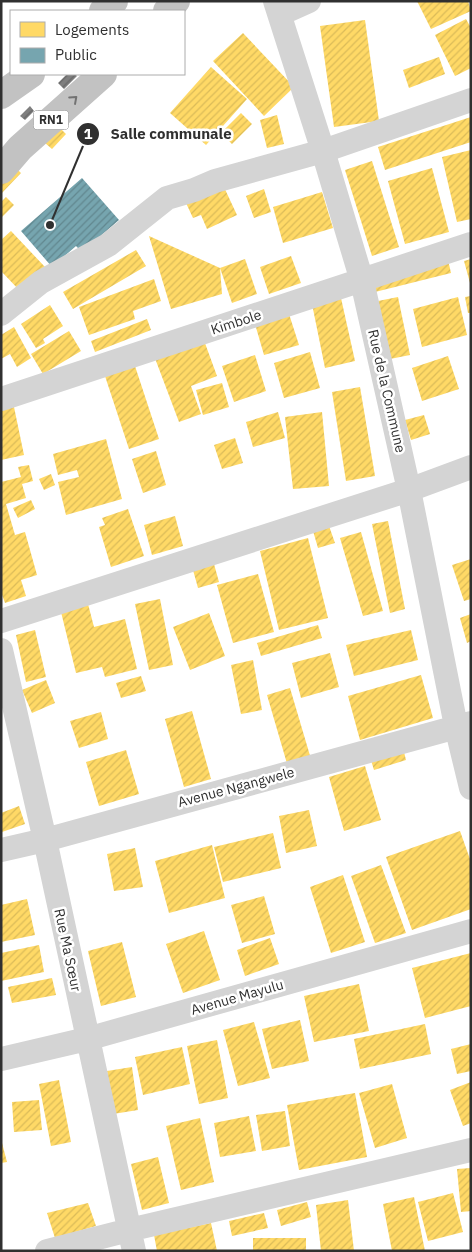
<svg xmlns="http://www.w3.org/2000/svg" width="472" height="1252" font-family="'IBM Plex Sans',sans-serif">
<defs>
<pattern id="homes-hatch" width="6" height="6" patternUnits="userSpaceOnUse" patternTransform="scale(1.25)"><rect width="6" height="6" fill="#ffd966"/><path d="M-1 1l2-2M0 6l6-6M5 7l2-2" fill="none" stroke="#dbbb59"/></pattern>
<pattern id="public-hatch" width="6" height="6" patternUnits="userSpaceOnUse" patternTransform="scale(1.25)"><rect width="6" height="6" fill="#76a5af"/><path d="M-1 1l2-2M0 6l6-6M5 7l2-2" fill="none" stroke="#61878f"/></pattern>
<pattern id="building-hatch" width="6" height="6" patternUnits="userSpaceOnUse" patternTransform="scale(1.25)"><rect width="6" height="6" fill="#7f7f7f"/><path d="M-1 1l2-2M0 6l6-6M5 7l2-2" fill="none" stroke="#686868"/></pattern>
</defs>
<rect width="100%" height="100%" fill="#fff"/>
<path fill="url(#homes-hatch)" d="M 417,1 L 468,1 L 471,11 L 431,29 Z
M 466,19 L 471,28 L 471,68 L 455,76 L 435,35 Z
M 365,20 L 379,121 L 334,127 L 320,26 Z
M 243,33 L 294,87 L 264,116 L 213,61 Z
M 439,57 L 445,74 L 409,88 L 403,70 Z
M 211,67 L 247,99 L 206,145 L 170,113 Z
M 241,113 L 252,124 L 232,144 L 221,133 Z
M 277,115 L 284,144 L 267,148 L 260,120 Z
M 471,117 L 471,142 L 385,170 L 378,147 Z
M 60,128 L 66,134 L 52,149 L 45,143 Z
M 471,150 L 471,219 L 457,222 L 442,157 Z
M 372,161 L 399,247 L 372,256 L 345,170 Z
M 14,166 L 21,173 L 1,194 L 1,179 Z
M 432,168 L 449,232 L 405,244 L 388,181 Z
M 223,185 L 237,215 L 207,229 L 201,215 L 193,218 L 186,203 Z
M 264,189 L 271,212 L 254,218 L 246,196 Z
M 322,192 L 333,228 L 283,243 L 273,207 Z
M 6,197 L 14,205 L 1,218 L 1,202 Z
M 11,231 L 45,267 L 20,291 L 1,271 L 1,240 Z
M 149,236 L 220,268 L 222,294 L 171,309 Z
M 136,250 L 146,266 L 73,309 L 63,292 Z
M 291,256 L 301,283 L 269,294 L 260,267 Z
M 245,259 L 257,294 L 232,303 L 220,268 Z
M 471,259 L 471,282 L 470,283 L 464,261 Z
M 448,260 L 451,273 L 375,292 L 372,279 Z
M 154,279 L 161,301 L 133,311 L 135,319 L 89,335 L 79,307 Z
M 471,296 L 471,313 L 468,313 L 465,297 Z
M 398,297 L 410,355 L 390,359 L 378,301 Z
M 458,297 L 467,335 L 422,347 L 413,309 Z
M 341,298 L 355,361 L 325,368 L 312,304 Z
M 50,305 L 63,326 L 43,339 L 45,343 L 36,348 L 21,324 Z
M 289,314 L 299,345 L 264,355 L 255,324 Z
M 147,319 L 151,330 L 95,352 L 91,341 Z
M 14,327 L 31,358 L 17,367 L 10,354 L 1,359 L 1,335 Z
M 69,331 L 81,351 L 43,374 L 31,354 Z
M 202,335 L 217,376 L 191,386 L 201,414 L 179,422 L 153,353 Z
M 310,352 L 320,388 L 284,398 L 274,363 Z
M 255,355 L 266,391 L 234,402 L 222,366 Z
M 448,356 L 459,389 L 422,401 L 412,368 Z
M 134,363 L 159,439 L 129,449 L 104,373 Z
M 222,383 L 229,407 L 203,415 L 196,390 Z
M 360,387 L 375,476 L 346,481 L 332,392 Z
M 14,407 L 24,455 L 1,460 L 1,410 Z
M 278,412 L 285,438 L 253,447 L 246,422 Z
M 322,412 L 329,486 L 293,489 L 285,417 Z
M 424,415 L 430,434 L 411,440 L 405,420 Z
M 235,438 L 243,463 L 222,469 L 214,445 Z
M 106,439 L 122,499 L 66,515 L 58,482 L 79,477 L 77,470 L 58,475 L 53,454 Z
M 156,451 L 166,485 L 143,493 L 132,459 Z
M 29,465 L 33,481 L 22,484 L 26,498 L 6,504 L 15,535 L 25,532 L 37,575 L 21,580 L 26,596 L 5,603 L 1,592 L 1,482 L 21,477 L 18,467 Z
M 51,474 L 55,485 L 44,490 L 39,479 Z
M 31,500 L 35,509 L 18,518 L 13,508 Z
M 128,509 L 144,556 L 111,567 L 99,527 L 105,525 L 102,518 Z
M 175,516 L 183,546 L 152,555 L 144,525 Z
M 388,521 L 405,609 L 390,613 L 372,524 Z
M 329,526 L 335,543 L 318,548 L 313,531 Z
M 361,532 L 383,611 L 363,616 L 340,538 Z
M 308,538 L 328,618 L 279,630 L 260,551 Z
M 471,559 L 471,599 L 464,601 L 452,565 Z
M 214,564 L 219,582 L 198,588 L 193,570 Z
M 258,574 L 274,632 L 233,643 L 217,585 Z
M 160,599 L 173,665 L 149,670 L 135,604 Z
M 88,604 L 94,627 L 125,619 L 137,669 L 105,677 L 102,667 L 76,673 L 61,612 Z
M 209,613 L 225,656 L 190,670 L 173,627 Z
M 471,614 L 471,641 L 467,643 L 460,618 Z
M 318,625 L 322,638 L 261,656 L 257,643 Z
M 35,630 L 46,677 L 26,682 L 16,635 Z
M 411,630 L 418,660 L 354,676 L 346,645 Z
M 330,653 L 339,687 L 301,698 L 292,663 Z
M 253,660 L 262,710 L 241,714 L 231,665 Z
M 421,675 L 433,718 L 360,740 L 348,696 Z
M 141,676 L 146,691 L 121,698 L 116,683 Z
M 46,680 L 55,703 L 32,713 L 22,690 Z
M 290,688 L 311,759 L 288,767 L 267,695 Z
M 192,711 L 211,779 L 184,787 L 165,719 Z
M 101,712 L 108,739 L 79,748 L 70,721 Z
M 403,748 L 406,760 L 374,770 L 370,757 Z
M 126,750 L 139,794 L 99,806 L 86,762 Z
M 365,766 L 381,820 L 344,831 L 329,777 Z
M 19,806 L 25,824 L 2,832 L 1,813 Z
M 309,810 L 317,846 L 286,853 L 279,816 Z
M 460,831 L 471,862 L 471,909 L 412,930 L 386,857 Z
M 273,833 L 281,868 L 223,882 L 214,847 Z
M 212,845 L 225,898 L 169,913 L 155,861 Z
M 135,848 L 143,887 L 114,891 L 107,854 Z
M 381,865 L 406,933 L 375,943 L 351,876 Z
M 343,875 L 365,942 L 331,953 L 310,887 Z
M 264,896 L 275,934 L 242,943 L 231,905 Z
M 27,899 L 35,935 L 1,942 L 1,905 Z
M 204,931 L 220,980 L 183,993 L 166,944 Z
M 270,938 L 279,964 L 245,976 L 237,950 Z
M 122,942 L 136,997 L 101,1006 L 88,951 Z
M 39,945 L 44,972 L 1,981 L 1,953 Z
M 471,953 L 471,1006 L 425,1018 L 412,968 Z
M 52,978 L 56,995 L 12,1003 L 8,987 Z
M 359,984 L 369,1031 L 314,1042 L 304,996 Z
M 300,1020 L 309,1061 L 272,1069 L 262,1029 Z
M 254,1022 L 270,1078 L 238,1086 L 223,1030 Z
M 425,1024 L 431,1054 L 360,1069 L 354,1039 Z
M 217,1040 L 228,1098 L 199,1104 L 187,1046 Z
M 471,1044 L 471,1071 L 457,1074 L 451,1049 Z
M 182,1047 L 190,1084 L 143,1095 L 135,1057 Z
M 132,1067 L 138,1110 L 113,1114 L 107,1071 Z
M 59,1080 L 71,1142 L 51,1146 L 39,1084 Z
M 471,1082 L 471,1123 L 463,1126 L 450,1090 Z
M 392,1084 L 407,1138 L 375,1148 L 359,1093 Z
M 355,1093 L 367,1157 L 299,1170 L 287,1105 Z
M 39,1100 L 42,1130 L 14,1132 L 12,1102 Z
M 285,1111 L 290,1146 L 262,1151 L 256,1115 Z
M 249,1116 L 256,1151 L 220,1157 L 214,1123 Z
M 200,1118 L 214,1182 L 181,1190 L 166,1126 Z
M 1,1139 L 7,1162 L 1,1163 Z
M 158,1157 L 169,1203 L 142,1210 L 131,1164 Z
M 471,1168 L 471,1211 L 461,1212 L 457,1169 Z
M 453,1193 L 463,1232 L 428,1241 L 418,1202 Z
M 414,1197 L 425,1251 L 392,1251 L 383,1204 Z
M 348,1200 L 354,1251 L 321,1251 L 316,1205 Z
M 307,1202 L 311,1217 L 281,1226 L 277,1210 Z
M 88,1203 L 96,1226 L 55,1238 L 47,1213 Z
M 264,1213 L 268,1228 L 232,1236 L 229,1221 Z
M 211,1223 L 217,1251 L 157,1251 L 154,1235 Z
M 253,1238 L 306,1238 L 306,1251 L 253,1251 Z"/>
<path fill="url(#public-hatch)" d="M 82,178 L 119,220 L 82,252 L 76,246 L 52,267 L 21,231 Z"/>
<path fill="url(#building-hatch)" d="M 67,74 L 75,74 L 77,76 L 64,89 L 58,83 Z
M 30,106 L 34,111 L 25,120 L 20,116 Z"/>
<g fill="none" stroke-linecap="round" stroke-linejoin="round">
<path stroke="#d4d4d4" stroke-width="24" d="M 275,1 L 323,151 L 362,281 L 409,490 L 456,726 L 471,788
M 280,14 L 309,1
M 1,314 L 41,282 L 108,245 L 167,198 L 194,190 L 215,181 L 323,151 L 471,100
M 1,399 L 471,244
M 1,621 L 409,490 L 471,467
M 1,650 L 45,840 L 134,1251
M 1,850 L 45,840 L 471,723
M 1,1059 L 87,1039 L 471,931
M 47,1251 L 129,1230 L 471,1150"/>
<path stroke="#c2c2c2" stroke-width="28" d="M 103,11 L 114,1
M 167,11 L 176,1
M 1,95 L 31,74
M 1,170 L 20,148 L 103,74"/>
</g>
<defs><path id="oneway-chevron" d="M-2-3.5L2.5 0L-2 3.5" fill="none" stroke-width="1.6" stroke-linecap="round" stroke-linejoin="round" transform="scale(1.25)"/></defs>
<use stroke="#727272" href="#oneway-chevron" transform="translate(74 99) rotate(-42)"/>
<g text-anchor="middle" stroke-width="5" stroke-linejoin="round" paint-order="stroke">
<rect fill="#fff" stroke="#6e6e6e" stroke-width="1" x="33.5" y="110.5" width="35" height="19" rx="4"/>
<g font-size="12" font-weight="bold" fill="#303030">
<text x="51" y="124">RN1</text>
</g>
<g font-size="14" fill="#303030" stroke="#fff">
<text transform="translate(236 322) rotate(-18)" y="5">Kimbole</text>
<text transform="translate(387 391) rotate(77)" y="5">Rue de la Commune</text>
<text transform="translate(236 787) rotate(-15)" y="5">Avenue Ngangwele</text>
<text transform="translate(68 950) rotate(78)" y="5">Rue Ma Sœur</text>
<text transform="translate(237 997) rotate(-16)" y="5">Avenue Mayulu</text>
</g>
</g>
<path fill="none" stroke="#303030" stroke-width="2" d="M50 225L88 134"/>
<g fill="#303030" stroke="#fff" stroke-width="2">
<circle cx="50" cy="225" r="5"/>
<circle cx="88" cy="134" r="12"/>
</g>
<g font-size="15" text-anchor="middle" font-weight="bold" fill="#fff">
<text x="88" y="139">1</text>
</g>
<g font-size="15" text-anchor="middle" font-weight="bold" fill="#303030" stroke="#fff" stroke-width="5" stroke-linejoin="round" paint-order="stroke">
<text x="171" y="139">Salle communale</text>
</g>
<rect width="472" height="1252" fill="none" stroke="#303030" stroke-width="5"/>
<rect x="10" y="10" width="175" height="65" fill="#ffffff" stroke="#acacac"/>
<rect x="20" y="22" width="25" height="15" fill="#ffd966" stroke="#acacac"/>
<text x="55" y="35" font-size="15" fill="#303030">Logements</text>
<rect x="20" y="48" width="25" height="15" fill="#76a5af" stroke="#acacac"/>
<text x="55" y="60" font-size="15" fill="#303030">Public</text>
</svg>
